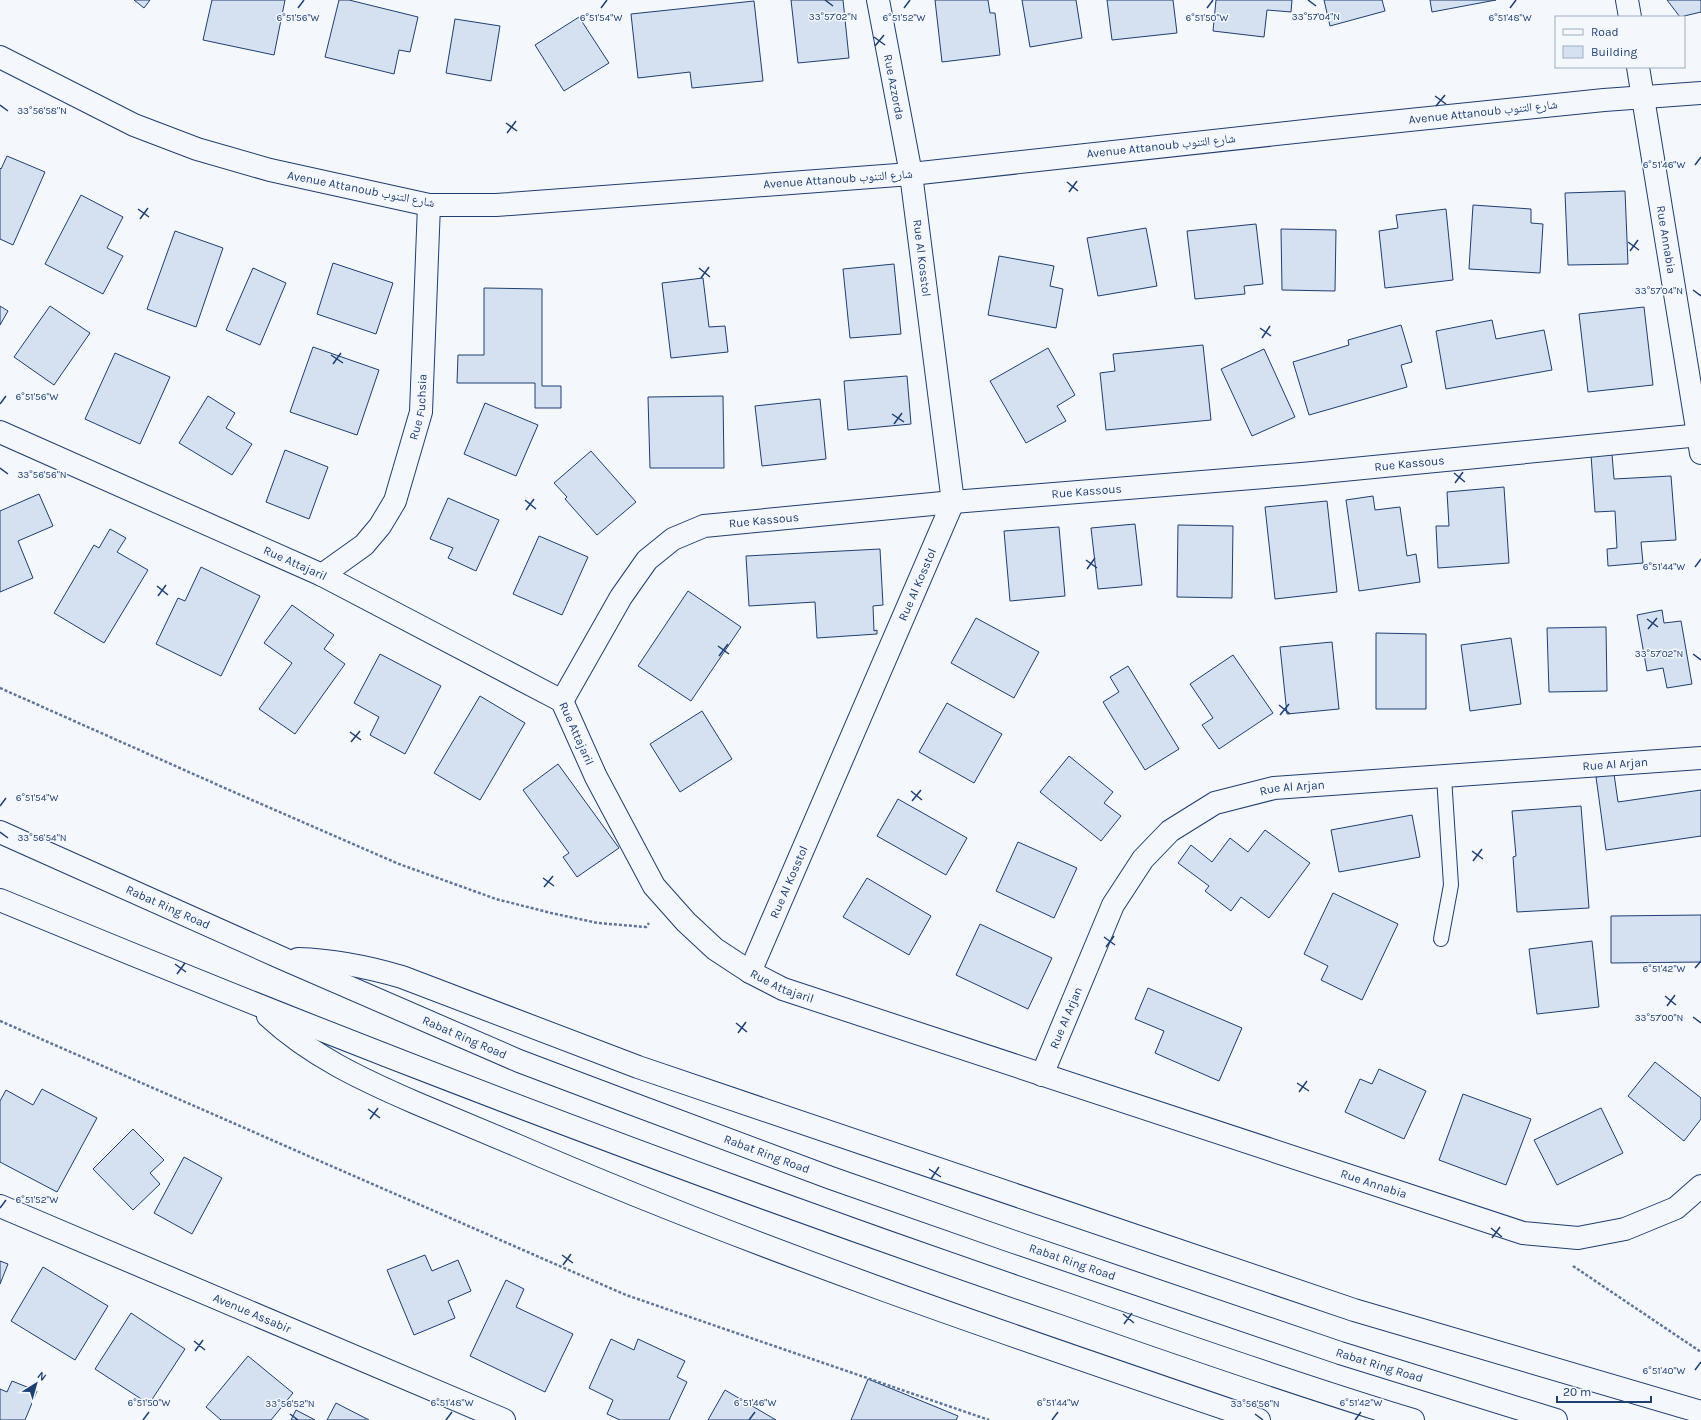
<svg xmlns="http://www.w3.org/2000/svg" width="1701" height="1420" font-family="Karla,'Noto Naskh Arabic',sans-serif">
<rect width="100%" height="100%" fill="#f4f7fb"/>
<path fill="#d5e0f0" stroke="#1d3f73" d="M 134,0 L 150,0 L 144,8 Z
M 212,0 L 285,0 L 274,55 L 203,40 Z
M 339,0 L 349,0 L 418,17 L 410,52 L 399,50 L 394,74 L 325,57 Z
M 791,0 L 843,0 L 849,58 L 798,63 Z
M 935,0 L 988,0 L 990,13 L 995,13 L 1000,55 L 942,62 Z
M 1022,0 L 1076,0 L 1082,38 L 1030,47 Z
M 1107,0 L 1173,0 L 1177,33 L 1112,40 Z
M 1216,0 L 1292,0 L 1291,12 L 1267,10 L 1264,37 L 1213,31 Z
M 1324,0 L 1382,0 L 1385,11 L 1330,26 Z
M 1430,0 L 1496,0 L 1432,12 Z
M 1667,0 L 1701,0 L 1701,12 L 1680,17 Z
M 754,1 L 763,81 L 692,88 L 690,72 L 638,78 L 631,14 Z
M 579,17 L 609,63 L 564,91 L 535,45 Z
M 455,19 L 500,26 L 491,81 L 446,73 Z
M 7,156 L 45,172 L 13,245 L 0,239 L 0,168 L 1,169 Z
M 1625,191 L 1628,264 L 1568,265 L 1565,193 Z
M 81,195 L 123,217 L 107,248 L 123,256 L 103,294 L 45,264 Z
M 1473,205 L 1531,209 L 1531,223 L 1543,224 L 1540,273 L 1469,269 Z
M 1446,209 L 1453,280 L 1385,288 L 1379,231 L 1398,228 L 1396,215 Z
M 1256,224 L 1263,284 L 1244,286 L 1245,294 L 1195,299 L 1187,231 Z
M 1146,228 L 1157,286 L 1098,296 L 1087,238 Z
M 1281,229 L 1336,230 L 1335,291 L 1282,290 Z
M 175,231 L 223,248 L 196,327 L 147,309 Z
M 999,256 L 1054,266 L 1050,286 L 1063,289 L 1056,328 L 988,315 Z
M 333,263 L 393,283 L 376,334 L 317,314 Z
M 894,264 L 901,334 L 850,338 L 843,269 Z
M 253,268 L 286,283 L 260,345 L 226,330 Z
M 703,278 L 709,327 L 725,326 L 728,352 L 671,358 L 662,283 Z
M 484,288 L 542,289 L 542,386 L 561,386 L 561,408 L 535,408 L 535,383 L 457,383 L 458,355 L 484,355 Z
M 0,306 L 8,311 L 0,325 Z
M 50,306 L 90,333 L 54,385 L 14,357 Z
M 1644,307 L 1653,385 L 1588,392 L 1579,314 Z
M 1492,320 L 1496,339 L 1544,330 L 1552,370 L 1446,389 L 1436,331 Z
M 1401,325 L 1412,362 L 1401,365 L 1407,387 L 1309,415 L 1293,362 L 1349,345 L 1348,340 Z
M 1203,345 L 1211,420 L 1106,430 L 1100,373 L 1115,371 L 1113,354 Z
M 313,347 L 379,370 L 357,435 L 290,412 Z
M 1048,348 L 1075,395 L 1057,406 L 1066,421 L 1026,443 L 990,381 Z
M 1264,349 L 1295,417 L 1252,436 L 1221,369 Z
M 115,353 L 170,377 L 140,444 L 85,419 Z
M 907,376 L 911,424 L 848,430 L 844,381 Z
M 208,396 L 235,413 L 226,428 L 252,444 L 232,475 L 179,443 Z
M 723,396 L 724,468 L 650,468 L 648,397 Z
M 820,399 L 826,459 L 762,466 L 755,406 Z
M 485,403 L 538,425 L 516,476 L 464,454 Z
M 285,450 L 328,467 L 309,519 L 266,502 Z
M 591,451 L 636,502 L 597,535 L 565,499 L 567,497 L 554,483 Z
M 1612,454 L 1614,479 L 1671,476 L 1676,540 L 1641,542 L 1643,563 L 1608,566 L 1607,549 L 1617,548 L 1615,511 L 1595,512 L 1591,455 Z
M 1504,487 L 1509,563 L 1438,568 L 1436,526 L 1449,526 L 1447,492 Z
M 39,494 L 53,526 L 18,541 L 33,578 L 0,592 L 0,511 Z
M 1373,496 L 1375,510 L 1400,507 L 1407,556 L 1416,554 L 1420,582 L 1359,591 L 1346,500 Z
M 448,498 L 499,520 L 476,571 L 448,558 L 453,548 L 430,539 Z
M 1327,501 L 1337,592 L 1275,599 L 1265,507 Z
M 1135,524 L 1142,585 L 1098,589 L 1091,528 Z
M 1178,525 L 1233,526 L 1232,598 L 1177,597 Z
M 1059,527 L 1065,596 L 1010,601 L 1004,531 Z
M 110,529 L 126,538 L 117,552 L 148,570 L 104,643 L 54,613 L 94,545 L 99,548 Z
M 539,536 L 588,557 L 562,615 L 513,594 Z
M 880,549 L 883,605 L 873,606 L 874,631 L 877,630 L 877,634 L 817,638 L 815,602 L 749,606 L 746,556 Z
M 201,567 L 260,596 L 221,676 L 156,644 L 178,598 L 185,601 Z
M 688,591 L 741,627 L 691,701 L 638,666 Z
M 292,605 L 334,635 L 324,649 L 345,664 L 295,734 L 259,709 L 292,663 L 264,643 Z
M 1662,610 L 1664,623 L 1681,621 L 1692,684 L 1667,688 L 1663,668 L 1647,671 L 1637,615 Z
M 976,618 L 1039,652 L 1014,698 L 951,663 Z
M 1606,627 L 1607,691 L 1549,692 L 1547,628 Z
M 1376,633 L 1426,634 L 1426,709 L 1376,709 Z
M 1511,638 L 1521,704 L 1470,711 L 1461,645 Z
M 1332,642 L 1339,709 L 1287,714 L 1280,647 Z
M 380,654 L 441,686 L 405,754 L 370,735 L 379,717 L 354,703 Z
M 1233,655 L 1273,713 L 1219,749 L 1202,725 L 1213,718 L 1190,684 Z
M 1128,666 L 1179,749 L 1145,770 L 1103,702 L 1119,692 L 1110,677 Z
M 480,696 L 525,723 L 480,800 L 434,773 Z
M 947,703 L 1002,734 L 974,783 L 919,752 Z
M 702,711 L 732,759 L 680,792 L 650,744 Z
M 1069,756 L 1113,792 L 1104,803 L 1121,816 L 1101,841 L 1040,792 Z
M 558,764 L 619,848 L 577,877 L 563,857 L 569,853 L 523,790 Z
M 1614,774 L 1618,802 L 1701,790 L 1701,836 L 1606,850 L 1596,777 Z
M 898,799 L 967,838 L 946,875 L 877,836 Z
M 1581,806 L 1589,908 L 1517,912 L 1513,857 L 1516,856 L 1512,811 Z
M 1412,815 L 1420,857 L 1339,872 L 1331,830 Z
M 1265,830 L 1310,863 L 1269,918 L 1241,897 L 1231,911 L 1205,891 L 1209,886 L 1178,863 L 1191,845 L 1212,862 L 1230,838 L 1248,852 Z
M 1018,842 L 1077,868 L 1054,918 L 996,891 Z
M 867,878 L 931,916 L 909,955 L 843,917 Z
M 1333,893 L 1398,924 L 1362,1000 L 1321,980 L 1328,966 L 1304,954 Z
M 1701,915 L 1701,962 L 1611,963 L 1611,916 Z
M 980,924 L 1052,958 L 1028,1009 L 956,975 Z
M 1592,941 L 1599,1007 L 1537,1014 L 1529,949 Z
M 1148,988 L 1242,1028 L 1219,1081 L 1155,1053 L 1164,1031 L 1135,1019 Z
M 1655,1062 L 1701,1098 L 1701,1119 L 1684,1141 L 1628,1096 Z
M 1379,1069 L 1426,1091 L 1404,1139 L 1345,1112 L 1360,1079 L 1372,1084 Z
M 42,1089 L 97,1118 L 57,1192 L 0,1162 L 0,1101 L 6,1090 L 33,1105 Z
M 1463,1094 L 1531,1119 L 1506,1185 L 1439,1160 Z
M 1601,1108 L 1623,1153 L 1557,1185 L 1534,1140 Z
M 133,1129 L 164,1160 L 150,1173 L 160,1184 L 133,1210 L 93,1169 Z
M 184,1157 L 222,1178 L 192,1234 L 154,1213 Z
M 425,1255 L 432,1271 L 458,1260 L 471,1291 L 448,1301 L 455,1318 L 414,1335 L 387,1270 Z
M 0,1261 L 8,1264 L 0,1284 Z
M 43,1267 L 108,1306 L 75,1360 L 11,1321 Z
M 506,1280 L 524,1289 L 516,1307 L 573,1334 L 545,1392 L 470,1356 Z
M 131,1313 L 185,1349 L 149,1404 L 95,1369 Z
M 611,1339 L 634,1350 L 638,1339 L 685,1361 L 677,1377 L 687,1382 L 669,1420 L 620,1420 L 607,1414 L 613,1400 L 589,1388 Z
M 248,1356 L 293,1393 L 271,1420 L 221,1420 L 206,1407 Z
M 868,1379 L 958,1416 L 956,1420 L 851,1420 Z
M 12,1381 L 37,1391 L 25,1420 L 0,1420 L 0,1389 L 7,1392 Z
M 725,1390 L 776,1420 L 708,1420 Z
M 336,1403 L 369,1420 L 327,1420 Z
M 296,1410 L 315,1420 L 291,1420 Z"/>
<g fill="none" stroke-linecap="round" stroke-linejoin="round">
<g stroke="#1d3f73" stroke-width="16">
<path id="lane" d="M 1441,939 L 1451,885 L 1444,777"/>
</g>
<g stroke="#1d3f73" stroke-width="24">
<g id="street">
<path d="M 1627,0 L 1630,17"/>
<path id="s1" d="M 1638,67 L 1701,453"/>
<path id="s2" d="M 0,432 L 322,575 L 562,701 L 596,777 L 654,886 L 686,922 L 715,949 L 750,972 L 783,989 L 1523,1233 L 1578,1238 L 1625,1229 L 1676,1208 L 1701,1186"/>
<path id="s3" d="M 322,575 L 364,545 L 380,526 L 395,501 L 421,412 L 429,205"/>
<path id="s4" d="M 562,701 L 621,597 L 647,560 L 673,539 L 704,526 L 953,502 L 1302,474 L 1701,435"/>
<path id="s5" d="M 750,972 L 953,502 L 911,174 L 878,0"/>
<path id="s6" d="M 1042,1075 L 1113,905 L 1143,859 L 1170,831 L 1215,803 L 1274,788 L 1701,758"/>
<path id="s7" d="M 0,1206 L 504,1420"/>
</g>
</g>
<g stroke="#1d3f73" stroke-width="24">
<path id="secondary" d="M 0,57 L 134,125 L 197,149 L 270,170 L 429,205 L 496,205 L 911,174 L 1332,128 L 1604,100 L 1701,93"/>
</g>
<g stroke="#1d3f73" stroke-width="24">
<g id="highway">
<path id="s8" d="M 0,832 L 284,959 L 519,1061 L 625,1101 L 831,1178 L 1014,1242 L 1340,1353 L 1556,1420"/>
<path d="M 0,900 C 352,1046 708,1182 1069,1305 C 1183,1345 1298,1385 1413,1420"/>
<path d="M 298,959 C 334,960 368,967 402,977 L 638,1067 L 1354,1310 L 1701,1412"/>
<path d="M 268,1016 C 311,1056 363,1080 416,1103 C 449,1117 482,1131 516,1145 C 758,1250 1009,1335 1259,1420"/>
</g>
</g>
<path stroke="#5e769c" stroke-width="2.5" stroke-dasharray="3 2" stroke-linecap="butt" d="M 0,688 L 245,797 L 399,864 L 496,899 L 551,913 L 598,923 L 646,927 L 649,923
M 0,1021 L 626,1295 L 989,1420
M 1573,1266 L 1701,1352"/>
<use href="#lane" stroke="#f4f7fb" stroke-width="14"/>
<use href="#street" stroke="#f4f7fb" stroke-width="22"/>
<use href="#secondary" stroke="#f4f7fb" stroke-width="22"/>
<use href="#highway" stroke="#f4f7fb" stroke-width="22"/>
</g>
<path fill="none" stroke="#1d3f73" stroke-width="1.5" d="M 825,0 L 833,6M 1308,0 L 1316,6M 298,8 L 304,0M 601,8 L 607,0M 904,8 L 910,0M 1207,8 L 1213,0M 1510,8 L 1516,0M 874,37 L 885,45M 875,46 L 884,35M 1435,96 L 1446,104M 0,105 L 8,111M 1436,106 L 1445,95M 506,123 L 517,131M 507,133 L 516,121M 1695,165 L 1701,157M 1067,182 L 1078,191M 1069,192 L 1077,181M 138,209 L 149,217M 140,219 L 148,208M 1628,242 L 1639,250M 1630,251 L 1638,240M 699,268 L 710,277M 701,278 L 709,267M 1693,290 L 1701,296M 1260,328 L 1271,336M 1262,338 L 1270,326M 331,355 L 343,363M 333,364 L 341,353M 0,404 L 6,396M 892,414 L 904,422M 894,424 L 902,413M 0,468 L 8,474M 1454,473 L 1465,482M 1455,483 L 1463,472M 525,500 L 536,509M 526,510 L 534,499M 1086,560 L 1097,568M 1695,567 L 1701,559M 1087,569 L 1095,558M 157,586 L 168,595M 158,596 L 166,585M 1647,619 L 1658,627M 1648,629 L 1657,618M 718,646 L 729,654M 1693,654 L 1701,660M 719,656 L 728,644M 1279,705 L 1290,714M 1280,715 L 1289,704M 350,732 L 361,740M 351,742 L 360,731M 911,791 L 922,800M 912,801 L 921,790M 0,806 L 6,798M 0,832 L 8,838M 1472,851 L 1483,859M 1473,861 L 1482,849M 543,878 L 554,886M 544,887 L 553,876M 1104,937 L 1115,945M 1106,947 L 1114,936M 175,964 L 186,972M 1695,968 L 1701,961M 177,974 L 185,963M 1665,996 L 1676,1005M 1667,1006 L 1675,995M 1693,1017 L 1701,1023M 736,1023 L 747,1032M 738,1033 L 746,1022M 1297,1083 L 1309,1091M 1299,1092 L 1307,1081M 368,1109 L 380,1118M 370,1119 L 378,1108M 929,1169 L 941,1177M 931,1179 L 939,1167M 0,1208 L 6,1200M 1491,1228 L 1502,1237M 1492,1238 L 1500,1227M 562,1255 L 573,1263M 563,1265 L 571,1254M 1123,1314 L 1134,1323M 1124,1324 L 1132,1313M 194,1341 L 205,1350M 195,1351 L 203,1340M 1695,1370 L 1701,1362M 290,1414 L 298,1420M 1255,1414 L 1263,1420M 143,1420 L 149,1412M 446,1420 L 452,1412M 749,1420 L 755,1412M 1052,1420 L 1058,1412M 1355,1420 L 1361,1412"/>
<g text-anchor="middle" stroke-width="3" stroke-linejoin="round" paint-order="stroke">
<g font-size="12" fill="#1d3f73" stroke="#f4f7fb">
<text transform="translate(894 87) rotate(79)" y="4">Rue Azzorda</text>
<text transform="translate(1483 112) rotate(-6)" y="4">Avenue Attanoub شارع التنوب</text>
<text transform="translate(1161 146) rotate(-6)" y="4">Avenue Attanoub شارع التنوب</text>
<text transform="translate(838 179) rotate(-4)" y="4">Avenue Attanoub شارع التنوب</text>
<text transform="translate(361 189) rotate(11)" y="4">Avenue Attanoub شارع التنوب</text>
<text dy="4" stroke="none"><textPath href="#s1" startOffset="175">Rue Annabia</textPath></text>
<text transform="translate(922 258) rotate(83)" y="4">Rue Al Kosstol</text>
<text dy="4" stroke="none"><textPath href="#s3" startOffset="203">Rue Fuchsia</textPath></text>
<text dy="4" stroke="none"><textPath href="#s4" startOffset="940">Rue Kassous</textPath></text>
<text dy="4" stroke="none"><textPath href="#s4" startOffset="616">Rue Kassous</textPath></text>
<text dy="4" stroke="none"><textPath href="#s4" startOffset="292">Rue Kassous</textPath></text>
<text dy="4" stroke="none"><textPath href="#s2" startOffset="323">Rue Attajaril</textPath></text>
<text dy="4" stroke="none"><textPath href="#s5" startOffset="422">Rue Al Kosstol</textPath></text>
<text dy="4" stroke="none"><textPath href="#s2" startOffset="659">Rue Attajaril</textPath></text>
<text dy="4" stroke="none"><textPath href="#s6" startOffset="734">Rue Al Arjan</textPath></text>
<text dy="4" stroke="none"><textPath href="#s6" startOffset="410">Rue Al Arjan</textPath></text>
<text dy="4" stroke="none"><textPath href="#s5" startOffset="98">Rue Al Kosstol</textPath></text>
<text dy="4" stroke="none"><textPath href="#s8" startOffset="184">Rabat Ring Road</textPath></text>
<text dy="4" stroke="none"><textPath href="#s2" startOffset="995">Rue Attajaril</textPath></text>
<text dy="4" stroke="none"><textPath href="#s6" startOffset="62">Rue Al Arjan</textPath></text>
<text dy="4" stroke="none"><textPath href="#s8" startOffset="508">Rabat Ring Road</textPath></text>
<text dy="4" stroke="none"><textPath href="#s8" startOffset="832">Rabat Ring Road</textPath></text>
<text dy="4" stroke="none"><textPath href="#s2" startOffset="1619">Rue Annabia</textPath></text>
<text dy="4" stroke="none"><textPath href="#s8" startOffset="1156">Rabat Ring Road</textPath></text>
<text dy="4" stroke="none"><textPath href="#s7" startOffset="274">Avenue Assabir</textPath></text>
<text dy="4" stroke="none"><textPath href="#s8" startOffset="1480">Rabat Ring Road</textPath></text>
</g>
</g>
<g font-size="10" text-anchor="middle" fill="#1d3f73" stroke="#f4f7fb" stroke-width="3" stroke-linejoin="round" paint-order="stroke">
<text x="833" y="20">33°57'02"N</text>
<text x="1316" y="20">33°57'04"N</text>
<text x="298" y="21">6°51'56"W</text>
<text x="601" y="21">6°51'54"W</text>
<text x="904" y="21">6°51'52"W</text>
<text x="1207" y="21">6°51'50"W</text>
<text x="1510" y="21">6°51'48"W</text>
<text x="42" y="114">33°56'58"N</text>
<text x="1664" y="168">6°51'46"W</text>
<text x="1659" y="294">33°57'04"N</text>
<text x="37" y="400">6°51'56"W</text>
<text x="42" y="478">33°56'56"N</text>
<text x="1664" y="570">6°51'44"W</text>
<text x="1659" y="657">33°57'02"N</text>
<text x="37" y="801">6°51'54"W</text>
<text x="42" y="841">33°56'54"N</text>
<text x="1664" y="972">6°51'42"W</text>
<text x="1659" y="1021">33°57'00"N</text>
<text x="37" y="1203">6°51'52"W</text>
<text x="1664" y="1374">6°51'40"W</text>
<text x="149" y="1406">6°51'50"W</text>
<text x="452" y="1406">6°51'48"W</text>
<text x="755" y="1406">6°51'46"W</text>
<text x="1058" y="1406">6°51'44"W</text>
<text x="1361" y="1406">6°51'42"W</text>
<text x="290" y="1407">33°56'52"N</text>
<text x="1255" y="1407">33°56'56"N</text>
</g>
<rect x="1555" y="16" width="130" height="52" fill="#f4f7fb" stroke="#9eadc5"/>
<rect x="1563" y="29" width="20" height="6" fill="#f4f7fb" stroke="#9eadc5"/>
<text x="1591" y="36" font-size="12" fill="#1d3f73">Road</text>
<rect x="1563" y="46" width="20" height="12" fill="#d5e0f0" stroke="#9eadc5"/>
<text x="1591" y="56" font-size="12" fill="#1d3f73">Building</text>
<g transform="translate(36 1384) rotate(37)" stroke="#f4f7fb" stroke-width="3" paint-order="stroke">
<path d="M0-3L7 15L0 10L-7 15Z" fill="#1d3f73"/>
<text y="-6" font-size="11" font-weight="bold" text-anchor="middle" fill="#1d3f73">N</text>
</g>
<path d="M1557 1396v6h94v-6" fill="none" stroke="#1d3f73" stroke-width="2"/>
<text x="1563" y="1396" font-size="12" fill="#1d3f73" stroke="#f4f7fb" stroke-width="3" paint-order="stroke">20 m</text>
</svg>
